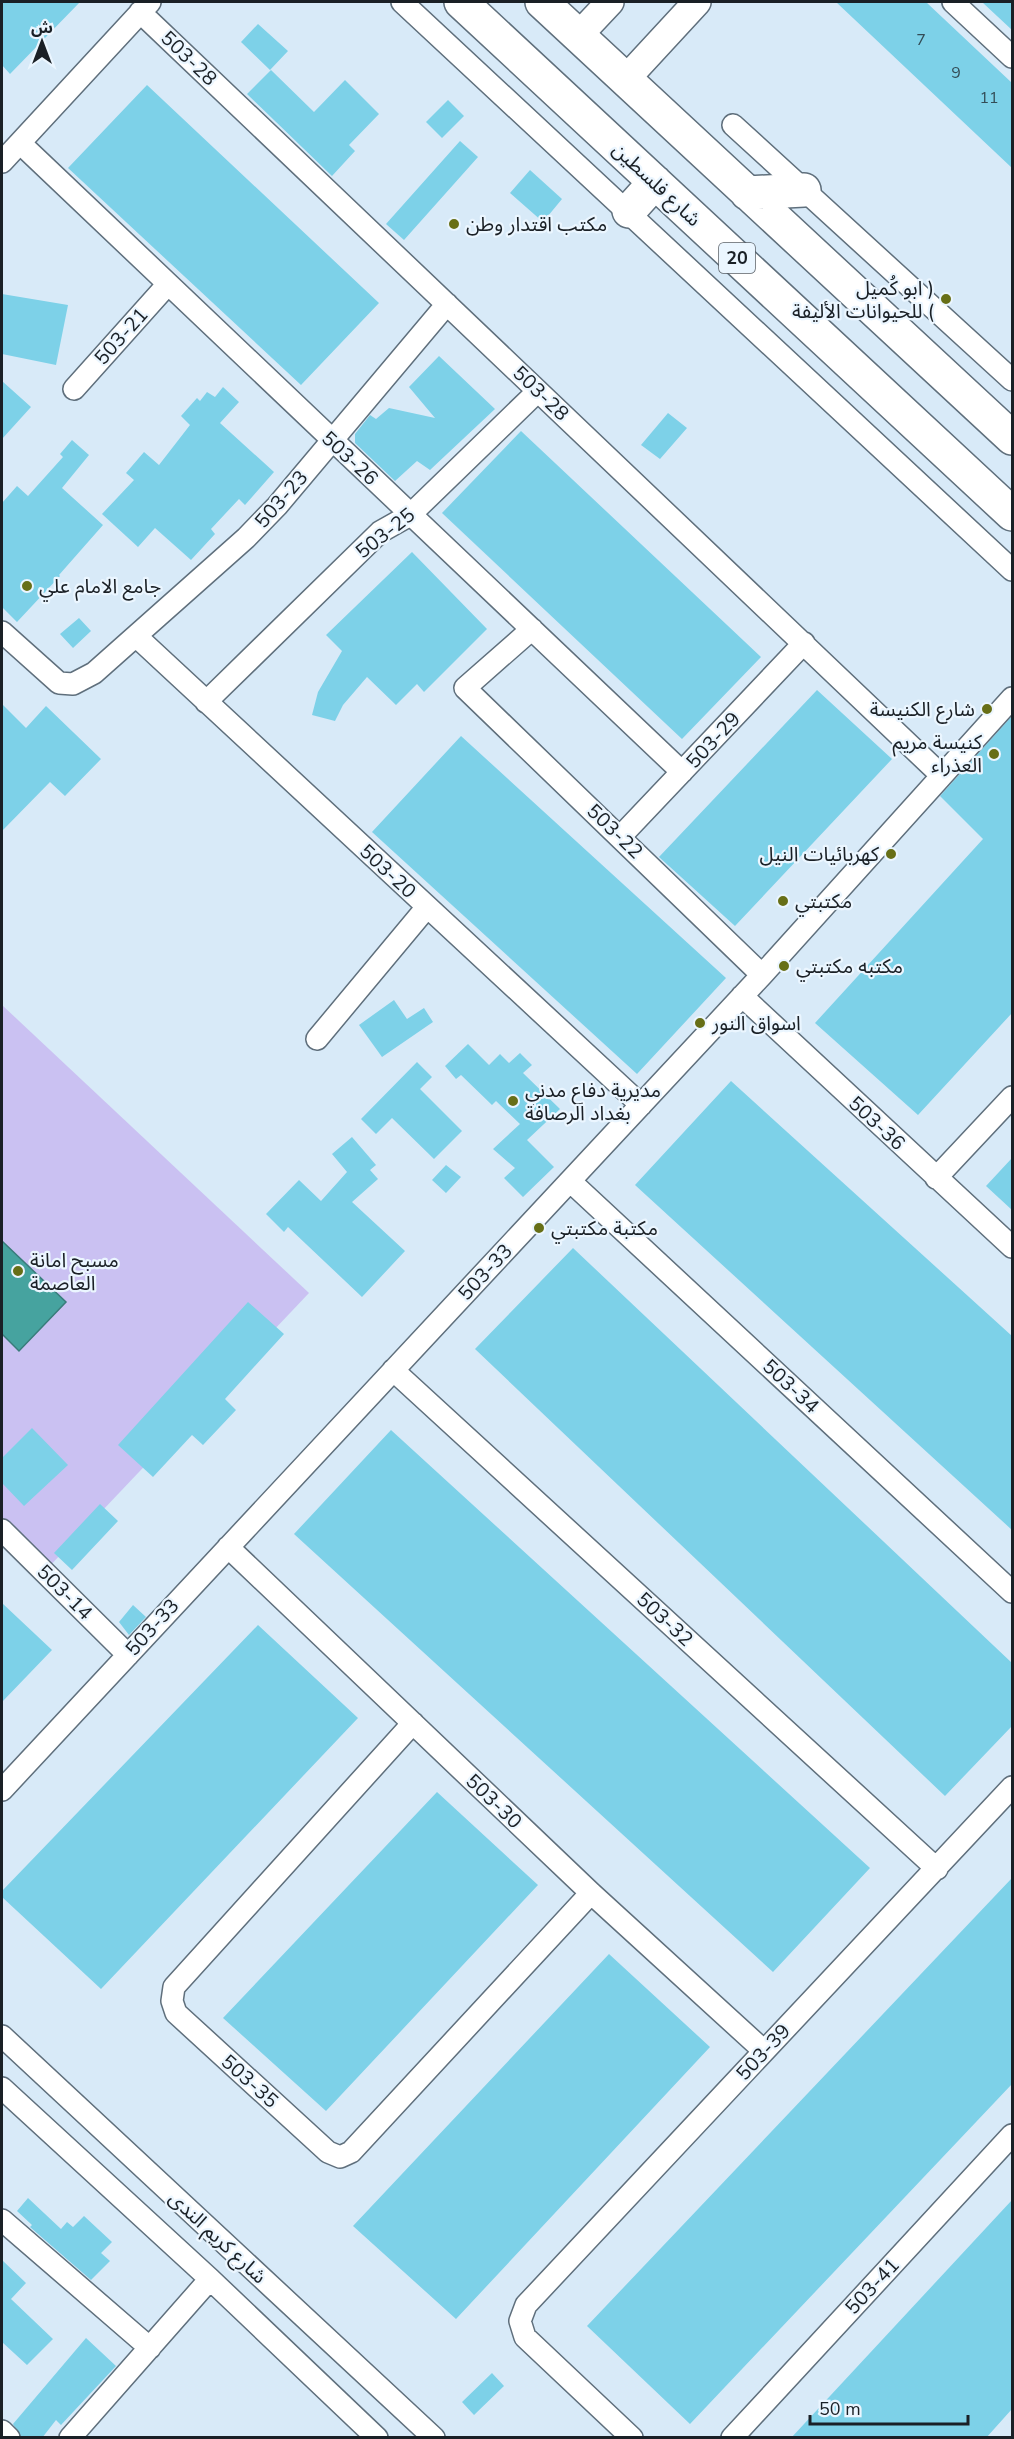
<svg xmlns="http://www.w3.org/2000/svg" width="1014" height="2439" font-family="'Nunito Sans','Noto Sans Arabic',sans-serif">
<rect width="100%" height="100%" fill="#d8eaf8"/>
<path fill="#cac1f2" d="M 2,1005 L 309,1293 L 45,1571 L 2,1530 Z"/>
<path fill="#46a39f" stroke="#397c7b" stroke-width="1.5" d="M 2,1241 L 66,1302 L 19,1351 L 2,1334 Z"/>
<path fill="#7dd1e8" d="M 2,2 L 80,2 L 10,74 L 2,65 Z
M 836,2 L 926,2 L 1012,83 L 1012,168 Z
M 982,2 L 1012,2 L 1012,30 Z
M 258,24 L 288,51 L 270,70 L 241,42 Z
M 271,70 L 314,112 L 345,80 L 379,114 L 349,145 L 355,151 L 332,176 L 247,94 Z
M 147,85 L 379,303 L 301,385 L 68,168 Z
M 448,100 L 464,116 L 442,138 L 426,122 Z
M 460,141 L 478,157 L 404,240 L 386,224 Z
M 530,170 L 562,199 L 543,222 L 510,193 Z
M 2,294 L 68,305 L 56,365 L 2,354 Z
M 439,356 L 495,409 L 430,470 L 417,461 L 395,481 L 355,443 L 355,434 L 370,415 L 376,419 L 389,408 L 435,418 L 409,387 Z
M 2,381 L 31,407 L 2,439 Z
M 223,387 L 239,402 L 220,423 L 274,472 L 245,505 L 239,499 L 211,529 L 215,534 L 191,560 L 155,528 L 138,547 L 102,514 L 134,480 L 126,473 L 144,452 L 159,465 L 190,425 L 181,416 L 197,398 L 200,401 L 207,392 L 215,397 Z
M 668,413 L 687,428 L 660,459 L 641,445 Z
M 521,431 L 761,657 L 682,739 L 442,513 Z
M 72,440 L 89,455 L 62,488 L 103,525 L 59,575 L 60,576 L 17,622 L 2,607 L 2,503 L 17,486 L 28,496 L 63,457 L 60,454 Z
M 412,552 L 487,629 L 424,692 L 417,684 L 396,705 L 367,677 L 343,705 L 335,721 L 312,715 L 318,692 L 342,651 L 326,635 Z
M 79,618 L 91,631 L 73,648 L 60,634 Z
M 817,690 L 892,759 L 735,926 L 659,857 Z
M 2,704 L 26,728 L 46,706 L 101,759 L 65,796 L 50,782 L 2,831 Z
M 1012,716 L 1012,1013 L 918,1115 L 815,1023 L 983,839 L 940,796 Z
M 461,736 L 726,978 L 637,1074 L 372,832 Z
M 394,1000 L 407,1019 L 424,1008 L 433,1022 L 382,1057 L 359,1025 Z
M 468,1044 L 489,1065 L 500,1054 L 509,1063 L 520,1053 L 532,1065 L 523,1073 L 560,1109 L 527,1140 L 554,1167 L 523,1197 L 504,1178 L 515,1168 L 493,1149 L 520,1124 L 496,1101 L 492,1105 L 461,1075 L 456,1079 L 445,1066 Z
M 417,1062 L 432,1077 L 420,1089 L 462,1131 L 434,1159 L 392,1118 L 376,1134 L 361,1119 Z
M 731,1081 L 1012,1336 L 1012,1530 L 635,1185 Z
M 352,1137 L 376,1165 L 370,1170 L 378,1179 L 352,1202 L 405,1251 L 362,1297 L 288,1227 L 284,1232 L 266,1214 L 299,1180 L 321,1201 L 347,1172 L 332,1154 Z
M 1012,1158 L 1012,1210 L 986,1186 Z
M 446,1165 L 461,1177 L 446,1193 L 432,1180 Z
M 573,1248 L 1012,1663 L 1012,1726 L 945,1796 L 475,1349 Z
M 248,1302 L 284,1334 L 225,1399 L 236,1410 L 203,1445 L 192,1435 L 153,1477 L 118,1445 Z
M 32,1428 L 68,1465 L 24,1506 L 2,1483 L 2,1458 Z
M 391,1430 L 870,1868 L 773,1972 L 294,1534 Z
M 100,1504 L 118,1521 L 72,1570 L 54,1553 Z
M 2,1603 L 52,1650 L 2,1702 Z
M 133,1605 L 146,1617 L 129,1635 L 119,1622 Z
M 258,1625 L 358,1718 L 101,1989 L 2,1897 L 2,1891 Z
M 437,1792 L 538,1885 L 326,2111 L 223,2018 Z
M 1012,1878 L 1012,2084 L 690,2424 L 587,2326 Z
M 609,1954 L 710,2047 L 456,2319 L 353,2226 Z
M 28,2198 L 61,2229 L 67,2222 L 73,2227 L 84,2216 L 112,2242 L 101,2253 L 110,2261 L 91,2280 L 30,2227 L 32,2225 L 17,2211 Z
M 1012,2200 L 1012,2409 L 986,2438 L 791,2438 Z
M 2,2260 L 26,2283 L 11,2299 L 53,2339 L 27,2365 L 2,2342 Z
M 86,2338 L 116,2366 L 61,2425 L 56,2420 L 42,2438 L 21,2438 L 13,2424 Z
M 492,2373 L 504,2386 L 474,2415 L 462,2402 Z"/>
<g fill="none" stroke-linecap="round" stroke-linejoin="round">
<g stroke="#5f6f7c" stroke-width="24">
<path id="minor" d="M 402,2 L 1012,570
M 953,2 L 1012,57
M 140,12 L 941,775
M 733,125 L 1012,380
M 20,143 L 682,772
M 2,162 L 150,2
M 74,389 L 168,284
M 532,629 L 465,688 L 762,975
M 2,632 L 59,683 L 73,684 L 94,673 L 246,538 L 277,506 L 447,304
M 136,636 L 641,1105
M 206,702 L 380,532 L 410,515 L 538,391
M 621,836 L 804,643
M 742,996 L 1012,1247
M 317,1039 L 427,907
M 936,1178 L 1012,1097
M 570,1181 L 1012,1592
M 393,1370 L 937,1869
M 2,1530 L 128,1655
M 228,1547 L 591,1893 L 764,2051
M 413,1723 L 174,1987 L 172,2001 L 176,2013 L 328,2152 L 340,2157 L 351,2152 L 591,1893
M 2,1790 L 762,975 L 1012,698
M 2,2036 L 434,2438
M 2,2088 L 210,2279 L 377,2438
M 2,2220 L 150,2348
M 2,2431 L 9,2438
M 70,2438 L 210,2279
M 632,2438 L 525,2337 L 520,2321 L 526,2305 L 1012,1787
M 732,2438 L 1012,2135"/>
</g>
<g stroke="#5f6f7c" stroke-width="30">
<path id="tertiary" d="M 578,36 L 610,2
M 625,80 L 697,2"/>
</g>
<g stroke="#5f6f7c" stroke-width="36">
<path id="primary" d="M 461,2 L 1012,514
M 542,2 L 1012,438
M 747,193 L 804,190
M 629,211 L 655,182"/>
</g>
<use href="#minor" stroke="#fff" stroke-width="21"/>
<use href="#tertiary" stroke="#fff" stroke-width="27"/>
<use href="#primary" stroke="#fff" stroke-width="33"/>
</g>
<g fill="#676f17" stroke="#ebf6ff" stroke-width="2">
<circle cx="454" cy="224" r="6"/>
<circle cx="946" cy="299" r="6"/>
<circle cx="27" cy="586" r="6"/>
<circle cx="987" cy="709" r="6"/>
<circle cx="994" cy="754" r="6"/>
<circle cx="891" cy="854" r="6"/>
<circle cx="783" cy="901" r="6"/>
<circle cx="784" cy="966" r="6"/>
<circle cx="700" cy="1023" r="6"/>
<circle cx="513" cy="1101" r="6"/>
<circle cx="539" cy="1228" r="6"/>
<circle cx="18" cy="1271" r="6"/>
</g>
<g text-anchor="middle" stroke-width="4.5" stroke-linejoin="round" paint-order="stroke">
<g font-size="16" fill="#334c56">
<text x="921" y="45">7</text>
<text x="956" y="78">9</text>
<text x="989" y="103">11</text>
</g>
<rect fill="#ebf6ff" stroke="#596067" stroke-width="1.5" x="719" y="243" width="36" height="30" rx="4.5"/>
<g font-size="18" font-weight="bold" fill="#1a2026">
<text x="737" y="264">20</text>
</g>
<g font-size="20" fill="#1a2026" stroke="#ebf6ff">
<text transform="translate(189 58) rotate(44)" y="7">503-28</text>
<text transform="translate(657 184) rotate(43)" y="7">شارع فلسطين</text>
<text transform="translate(121 336) rotate(-48)" y="7">503-21</text>
<text transform="translate(541 393) rotate(44)" y="7">503-28</text>
<text transform="translate(350 458) rotate(43)" y="7">503-26</text>
<text transform="translate(281 499) rotate(-49)" y="7">503-23</text>
<text transform="translate(385 533) rotate(-38)" y="7">503-25</text>
<text transform="translate(713 740) rotate(-47)" y="7">503-29</text>
<text transform="translate(615 831) rotate(44)" y="7">503-22</text>
<text transform="translate(388 871) rotate(43)" y="7">503-20</text>
<text transform="translate(877 1123) rotate(43)" y="7">503-36</text>
<text transform="translate(485 1272) rotate(-47)" y="7">503-33</text>
<text transform="translate(791 1386) rotate(43)" y="7">503-34</text>
<text transform="translate(65 1592) rotate(45)" y="7">503-14</text>
<text transform="translate(665 1619) rotate(43)" y="7">503-32</text>
<text transform="translate(152 1627) rotate(-48)" y="7">503-33</text>
<text transform="translate(494 1801) rotate(44)" y="7">503-30</text>
<text transform="translate(763 2052) rotate(-47)" y="7">503-39</text>
<text transform="translate(250 2081) rotate(42)" y="7">503-35</text>
<text transform="translate(218 2237) rotate(43)" y="7">شارع كريم الندى</text>
<text transform="translate(872 2286) rotate(-47)" y="7">503-41</text>
</g>
<g font-size="20" fill="#1a2026" stroke="#ebf6ff" text-anchor="start">
<text x="466" y="231">مكتب اقتدار وطن</text>
<text x="934" y="295" text-anchor="end">ابو كُميل )<tspan x="934" dy="23">للحيوانات الأليفة (</tspan></text>
<text x="39" y="593">جامع الامام علي</text>
<text x="975" y="716" text-anchor="end">شارع الكنيسة</text>
<text x="982" y="749" text-anchor="end">كنيسة مريم<tspan x="982" dy="23">العذراء</tspan></text>
<text x="879" y="861" text-anchor="end">كهربائيات النيل</text>
<text x="795" y="908">مكتبتي</text>
<text x="796" y="973">مكتبه مكتبتي</text>
<text x="712" y="1030">اسواق النور</text>
<text x="525" y="1097">مديرية دفاع مدني<tspan x="525" dy="23">بغداد الرصافة</tspan></text>
<text x="551" y="1235">مكتبة مكتبتي</text>
<text x="30" y="1267">مسبح امانة<tspan x="30" dy="23">العاصمة</tspan></text>
</g>
</g>
<rect width="1014" height="2439" fill="none" stroke="#1a2026" stroke-width="6"/>
<g transform="translate(42 42)" stroke="#ebf6ff" stroke-width="4.5" paint-order="stroke">
<path d="M0-4.5L10 22L0 15L-10 22Z" fill="#1a2026"/>
<text y="-9" font-size="16" font-weight="bold" text-anchor="middle" fill="#1a2026">ش</text>
</g>
<path d="M810 2415v9h158v-9" fill="none" stroke="#1a2026" stroke-width="3"/>
<text x="819" y="2415" font-size="18" fill="#1a2026" stroke="#ebf6ff" stroke-width="4.5" paint-order="stroke">50 m</text>
</svg>
